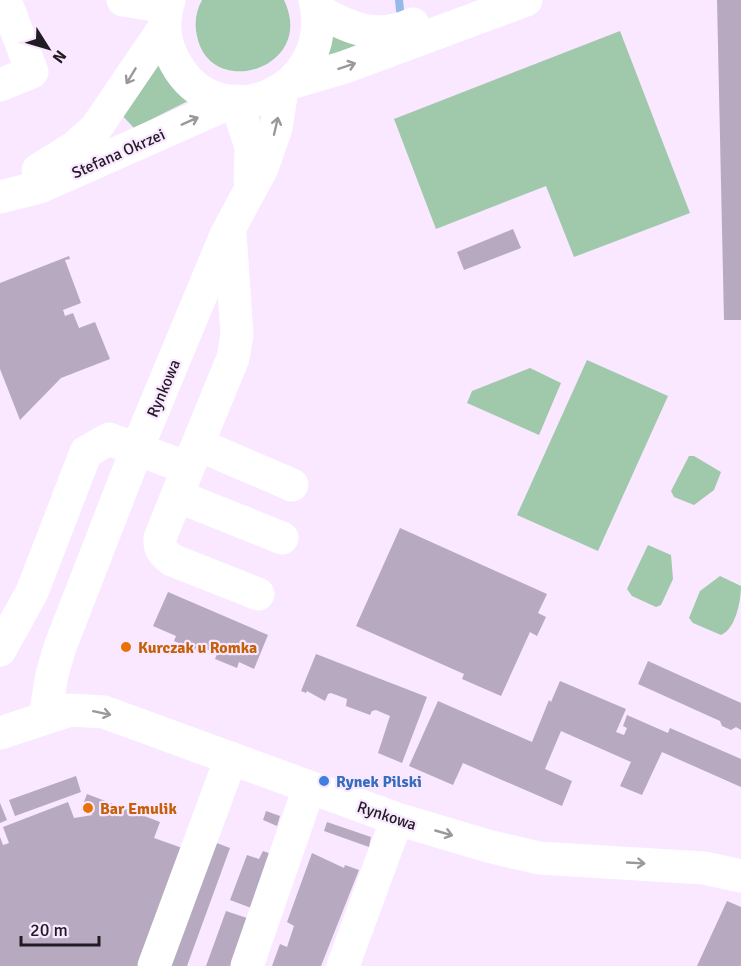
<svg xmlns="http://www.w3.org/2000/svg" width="741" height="966" font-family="Signika,sans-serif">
<rect width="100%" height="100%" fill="#f9e8ff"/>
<path fill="#a0c8aa" d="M 202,0 L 284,0 C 317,69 210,101 197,36 C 194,23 196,11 202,0 Z
M 620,31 L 690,213 L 574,257 L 546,186 L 436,229 L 394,119 Z
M 333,35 L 369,42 L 326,59 Z
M 152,56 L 188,101 L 134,128 L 119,112 Z
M 587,360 L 668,396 L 598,551 L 517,515 Z
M 530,368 L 561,383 L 539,435 L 467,403 L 472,391 Z
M 689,456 L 694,456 L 721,472 L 714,490 L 694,505 L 674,497 L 671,491 Z
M 648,545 L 671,555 L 673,579 L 661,605 L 656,607 L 632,596 L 627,589 Z
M 720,576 L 741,586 C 741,600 736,629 721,635 L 693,623 L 689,618 L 700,591 Z"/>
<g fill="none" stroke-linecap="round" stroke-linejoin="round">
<path stroke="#96bae7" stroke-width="8" d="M 399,0 L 400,10"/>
</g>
<path fill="#b7a9bf" d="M 717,0 L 741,0 L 741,320 L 724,320 Z
M 513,229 L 521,248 L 464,270 L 457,252 Z
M 69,256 L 70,259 L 65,260 L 81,303 L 63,310 L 65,316 L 73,313 L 79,328 L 95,322 L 110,359 L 61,378 L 20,420 L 0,369 L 0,283 Z
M 400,528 L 547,594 L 538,613 L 546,617 L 537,636 L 530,632 L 501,696 L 462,679 L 464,674 L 356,626 Z
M 168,592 L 268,635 L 254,669 L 239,662 L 237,668 L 215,659 L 217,654 L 197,645 L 195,650 L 174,641 L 176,636 L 153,626 Z
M 316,654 L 427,697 L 402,763 L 378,753 L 390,716 L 376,710 L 372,711 L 370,715 L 346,706 L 347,699 L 331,693 L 328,694 L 325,701 L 307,691 L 306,693 L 301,691 Z
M 648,661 L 741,703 L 741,730 L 736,727 L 731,730 L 722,726 L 720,721 L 638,684 Z
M 560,681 L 626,709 L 616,732 L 624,735 L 627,728 L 623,726 L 627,715 L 668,733 L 670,728 L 741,759 L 741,787 L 662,752 L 642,795 L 620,786 L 631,762 L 561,731 L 545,769 L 572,781 L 562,806 L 463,763 L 453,785 L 409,766 L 438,701 L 532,742 L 549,700 L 551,702 Z
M 76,776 L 81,792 L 15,816 L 9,800 Z
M 87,794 L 160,822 L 154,838 L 185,849 L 190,833 L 230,848 L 187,966 L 0,966 L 0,837 L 3,845 L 9,843 L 3,827 L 68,802 L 74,818 L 93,815 L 81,810 Z
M 0,803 L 7,820 L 0,823 Z
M 266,811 L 280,816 L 277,826 L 263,820 Z
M 327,822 L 371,837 L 369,847 L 324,831 Z
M 263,851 L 277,856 L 254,909 L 230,900 L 247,855 L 259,859 Z
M 312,853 L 344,868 L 345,865 L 359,870 L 321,966 L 272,966 L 280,944 L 287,947 L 294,926 L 287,922 Z
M 727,901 L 741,907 L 741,966 L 697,966 Z
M 226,911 L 250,919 L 233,966 L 206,966 Z"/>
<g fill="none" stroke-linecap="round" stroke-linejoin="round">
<path stroke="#fff" stroke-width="33" d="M 123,0 L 167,7
M 169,0 C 162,21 164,43 175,62 C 217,141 337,93 315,0
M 317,10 C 349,28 377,41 413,24
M 291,83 L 345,67 L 526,0
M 0,85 L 32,72 L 5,0
M 236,101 L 251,147 L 250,180
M 38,170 L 75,147 L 96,128 L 164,28
M 0,197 L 40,187 L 234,101
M 199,445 L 292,485
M 188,468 L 233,358 L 237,335 L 230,233
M 177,496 L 282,538
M 0,650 L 32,592 L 86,452 L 109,439 L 188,468 L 160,538 C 159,549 163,553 172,560 L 258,594
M 45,717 L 52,674 L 60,647 L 137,449 L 226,235 L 262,168 L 276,128 L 282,90
M 0,733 L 70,710 L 104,712 L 397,819 L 488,846 L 539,858 L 704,868 L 741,876
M 154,966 L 231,758
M 247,966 L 309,788
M 343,966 L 397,819"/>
</g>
<defs><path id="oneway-shaft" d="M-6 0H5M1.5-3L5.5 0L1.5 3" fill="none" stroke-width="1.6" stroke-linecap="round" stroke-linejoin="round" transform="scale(1.5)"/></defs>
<g stroke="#9b989c">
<use href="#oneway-shaft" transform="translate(347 66) rotate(-19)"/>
<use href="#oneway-shaft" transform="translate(131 76) rotate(121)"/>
<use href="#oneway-shaft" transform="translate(190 121) rotate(-24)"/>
<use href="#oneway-shaft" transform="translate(276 126) rotate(-77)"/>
<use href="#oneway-shaft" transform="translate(102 713) rotate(12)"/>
<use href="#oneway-shaft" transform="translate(444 833) rotate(16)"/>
<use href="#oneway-shaft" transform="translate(636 863) rotate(3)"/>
</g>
<g fill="#e8710a" stroke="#f9e8ff" stroke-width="2">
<circle cx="126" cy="647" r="6"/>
<circle cx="88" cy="808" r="6"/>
</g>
<circle fill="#3f7fe0" stroke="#f9e8ff" stroke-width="2" cx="324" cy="781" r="6"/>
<g text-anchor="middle" stroke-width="4.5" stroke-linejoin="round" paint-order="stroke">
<g font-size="16" fill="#211b23" stroke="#f9e8ff">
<text transform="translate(118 153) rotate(-24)" y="6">Stefana Okrzei</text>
<text transform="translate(163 388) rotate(-67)" y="6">Rynkowa</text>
<text transform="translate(387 815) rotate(18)" y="6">Rynkowa</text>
</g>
<g font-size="16" font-weight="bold" fill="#c56008" stroke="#f9e8ff" text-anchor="start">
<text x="138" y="653">Kurczak u Romka</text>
<text x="100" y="814">Bar Emulik</text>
</g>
<g font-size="16" font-weight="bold" fill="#366cbe" stroke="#f9e8ff" text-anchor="start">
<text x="336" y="787">Rynek Pilski</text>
</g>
</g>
<g transform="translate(48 48) rotate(127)" stroke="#f9e8ff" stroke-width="4.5" paint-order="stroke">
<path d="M0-4.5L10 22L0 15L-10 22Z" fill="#211b23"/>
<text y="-9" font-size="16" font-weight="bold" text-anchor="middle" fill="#211b23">N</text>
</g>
<path d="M21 936v9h78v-9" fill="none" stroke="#211b23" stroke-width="3"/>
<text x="30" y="936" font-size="18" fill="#211b23" stroke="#f9e8ff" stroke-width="4.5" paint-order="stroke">20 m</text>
</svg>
